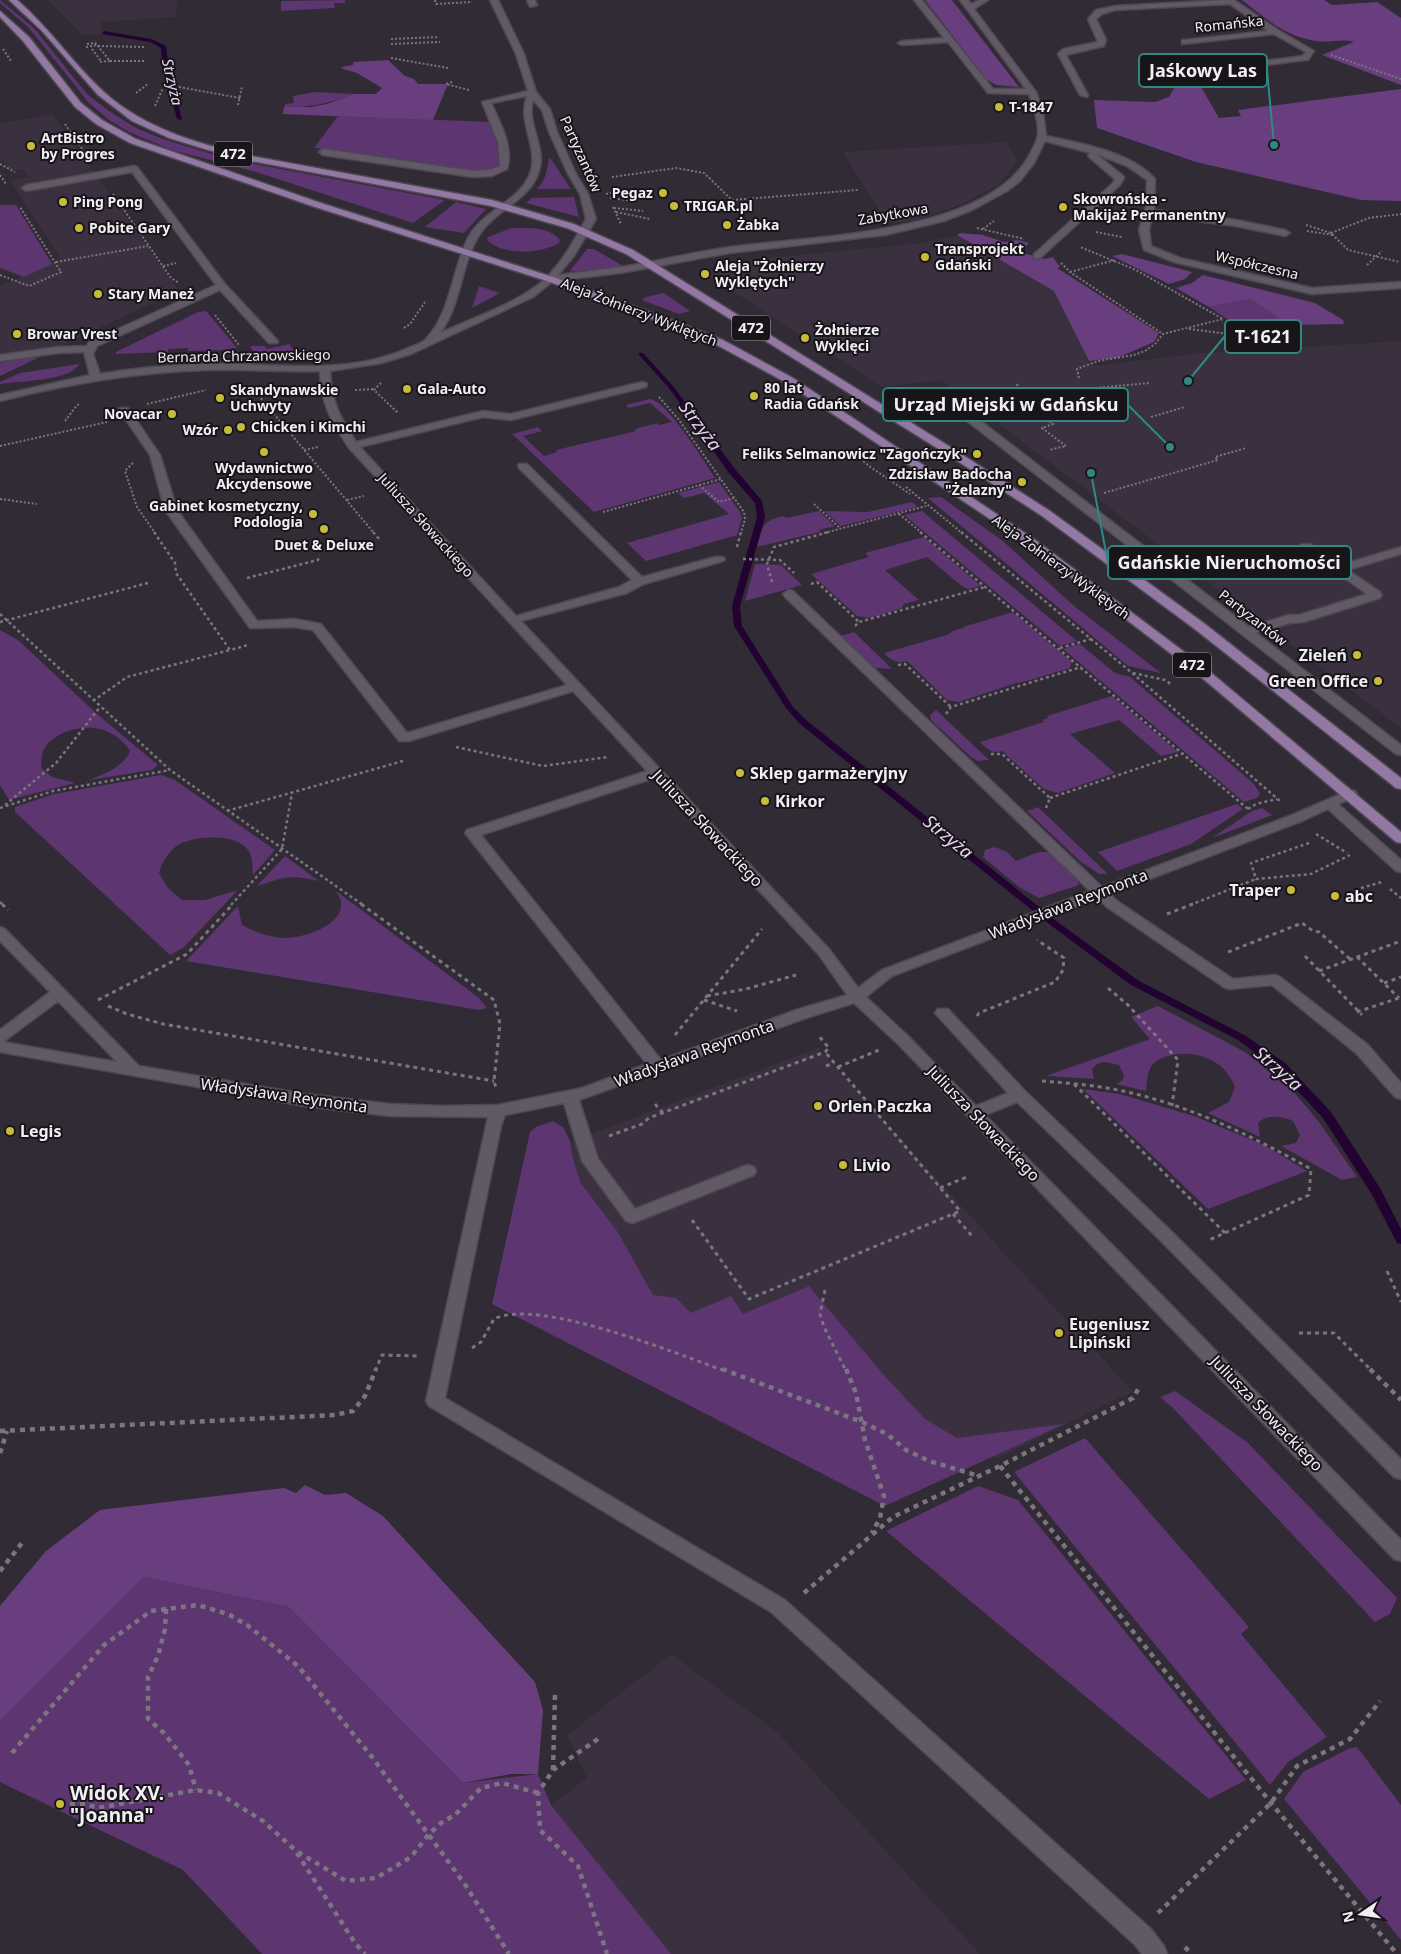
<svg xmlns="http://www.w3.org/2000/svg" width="1401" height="1954" font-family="'Noto Sans',sans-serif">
<rect width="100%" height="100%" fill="#312b35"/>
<path fill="#3a3040" d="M 48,0 L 177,0 L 176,17 L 101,22 L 101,34 L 83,35 Z
M 53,115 L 179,291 L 40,355 L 0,364 L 0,286 L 52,264 L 60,257 L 10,180 L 28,177 L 23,169 L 10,171 L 3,161 L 0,161 L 0,123 Z
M 1006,142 L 1017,161 L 1007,175 L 996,186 L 960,205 L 913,221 L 887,223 L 843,152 Z
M 957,235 L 1054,291 L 1091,366 L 1202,353 L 1401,341 L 1401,728 L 941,380 L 882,387 L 704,273 L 703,272 L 769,258 L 922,243 Z
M 818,1048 L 1036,1288 L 1133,1391 L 1000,1457 L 963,1459 L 883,1374 L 809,1286 L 717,1326 L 616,1306 L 559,1146 Z
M 671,1654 L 776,1731 L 980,1954 L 671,1954 L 551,1805 L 587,1778 L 567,1735 Z"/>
<path fill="#5d3571" d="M 0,0 L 34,28 L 87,94 L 109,111 L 136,128 L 163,139 L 228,159 L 445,200 L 413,223 L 256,172 L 172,150 L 129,132 L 109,120 L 89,103 L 29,28 L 0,3 Z
M 345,0 L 345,3 L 334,3 L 335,8 L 281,11 L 281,1 Z
M 315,92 L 353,94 C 326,104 314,107 285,107 L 285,104 L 294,103 L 293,96 Z
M 338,116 L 491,122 L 494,128 L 500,165 L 487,171 L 468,171 L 349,154 L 331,149 L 314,148 Z
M 549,158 L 551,159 L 571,189 L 537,189 C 546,180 547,170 549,158 Z
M 574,197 L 579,217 L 526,203 L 532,198 Z
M 456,202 L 486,209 L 464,233 L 425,227 Z
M 0,205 L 16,205 L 52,264 L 24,277 L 0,268 Z
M 511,228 C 526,228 550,226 560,240 L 559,243 C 541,254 504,256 487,240 L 488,237 Z
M 587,249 L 594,249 L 623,266 L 598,271 L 570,271 Z
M 479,286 L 500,293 L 472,308 Z
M 663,293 L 664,293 L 690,311 L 679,314 L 642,300 L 646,297 Z
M 1251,299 L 1288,325 L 1239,327 L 1209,307 Z
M 204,311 L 207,312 L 237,348 L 229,350 L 188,351 L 188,348 L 168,349 L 168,352 L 116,354 L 116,352 L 198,312 Z
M 289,344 L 295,351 L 292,354 L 258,352 L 253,351 L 250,346 L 264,346 L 267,349 Z
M 44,355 L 0,376 L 0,363 Z
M 79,364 C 71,381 20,381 0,384 L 0,382 L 20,373 Z
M 650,399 C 667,401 704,461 715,478 L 594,512 L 512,434 L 538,427 L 542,431 L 523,436 L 544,456 L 557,452 L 556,450 L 636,431 L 635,429 L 657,423 L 659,425 L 672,422 L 650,403 L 629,408 L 626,405 Z
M 719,482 L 740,512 L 742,518 L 737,535 L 646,561 L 627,543 L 729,514 L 704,493 L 684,498 L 678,493 Z
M 941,497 L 1003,541 L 1074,606 L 1161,673 L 1128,666 L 928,498 Z
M 912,502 L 918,507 L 841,526 L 824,511 L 868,512 Z
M 819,511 L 835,526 L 819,530 L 820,532 L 757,547 C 763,526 761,521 784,516 L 786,518 Z
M 922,511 L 1077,641 L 1060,646 L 904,515 Z
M 924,537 L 981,586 L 968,589 L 963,587 L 927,557 L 885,570 L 919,600 L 904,604 L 902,608 L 870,618 L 857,616 L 811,574 L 869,557 L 865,553 Z
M 755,564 L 781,565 L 802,585 L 745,601 Z
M 1013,612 L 1072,662 L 1070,668 L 1027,681 L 1016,683 L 959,702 L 947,700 L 907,661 C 896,664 891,660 884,653 L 947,635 L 953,631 L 964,628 L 963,627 Z
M 0,630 L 18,640 L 97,714 L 158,765 L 152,770 L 89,780 C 104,774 124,767 130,751 C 123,739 108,729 94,728 C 69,726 36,739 42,769 L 52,777 L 75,783 L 9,800 L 0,785 Z
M 854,632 L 892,669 L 875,668 L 840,636 Z
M 1080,644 L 1115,673 L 1130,677 L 1254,784 L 1260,794 L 1257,798 L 1244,802 L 1063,649 Z
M 1112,696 L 1178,752 L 1161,756 L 1119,720 L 1070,734 L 1115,773 L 1058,793 L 1044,789 L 1002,751 C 992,754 987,749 980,742 L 1044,722 L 1042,720 L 1048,718 L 1047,716 Z
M 936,710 L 989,760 L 978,761 L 972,758 L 931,720 L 930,715 Z
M 161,775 L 175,780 L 275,850 L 253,875 C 252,869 253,862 251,856 C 244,832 195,835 178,845 C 168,852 162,862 159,873 L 167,887 L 182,900 L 205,900 L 238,890 L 183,948 L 170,955 L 15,812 L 15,807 L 54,794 Z
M 1237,804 L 1243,809 L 1191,844 L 1117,871 L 1098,852 Z
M 1038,807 L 1108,874 L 1099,874 L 1080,861 L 1027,811 Z
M 1262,808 L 1272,815 L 1212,838 L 1252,811 Z
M 995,847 L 1007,852 L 1016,861 C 1045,850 1046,845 1069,869 C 1074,874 1078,878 1079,885 L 1039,898 L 1019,887 L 983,857 L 985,850 Z
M 285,856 L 319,881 C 291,874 284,877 257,886 Z
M 336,891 L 478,997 L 487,1008 L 479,1010 L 186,961 L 238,906 L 242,925 C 255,932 268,937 283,938 C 301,939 344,926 341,902 C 341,899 337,894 336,891 Z
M 1158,1006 L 1245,1052 L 1288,1085 L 1319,1122 L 1357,1177 L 1342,1180 L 1281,1146 L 1296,1143 L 1300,1135 L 1293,1121 C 1282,1116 1267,1114 1258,1123 L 1260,1137 L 1208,1113 L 1229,1102 L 1235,1087 C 1225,1061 1199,1050 1172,1055 C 1165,1057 1157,1059 1152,1065 C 1147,1072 1147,1083 1146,1091 L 1116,1084 L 1122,1081 L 1124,1075 L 1119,1065 L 1104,1062 L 1097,1064 L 1092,1069 L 1094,1079 L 1046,1076 L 1150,1039 L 1131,1017 Z
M 1083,1089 L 1120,1094 L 1194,1116 L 1264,1145 L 1307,1171 L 1208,1209 Z
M 553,1121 L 563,1127 L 570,1141 L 572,1155 L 580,1182 L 617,1231 L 653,1295 L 676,1298 L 691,1313 L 731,1296 L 743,1314 L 809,1286 L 883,1374 L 925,1419 L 957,1438 L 1064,1424 L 885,1506 L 492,1304 L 530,1132 L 536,1127 Z
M 1175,1391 L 1247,1442 L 1397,1598 L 1390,1614 L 1375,1622 L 1173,1408 L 1160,1397 Z
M 1085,1438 L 1249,1627 L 1241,1634 L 1327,1737 L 1288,1762 L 1270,1785 L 1014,1472 Z
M 978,1486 L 1018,1500 L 1246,1780 L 1209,1799 L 886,1531 Z
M 144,1577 L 289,1607 L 463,1783 L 538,1774 L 551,1805 L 671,1954 L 262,1954 L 183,1870 L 0,1782 L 0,1721 Z
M 1357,1747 L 1401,1805 L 1401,1940 L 1284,1799 L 1303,1772 L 1350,1748 Z"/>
<path fill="#693e7f" d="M 925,0 L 952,0 L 1019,87 L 996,85 L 986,79 Z
M 1242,0 L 1324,0 L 1332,5 L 1377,2 L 1401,18 L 1401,85 L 1322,55 L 1354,42 C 1342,38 1329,43 1316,41 C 1286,37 1265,18 1242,0 Z
M 388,60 L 405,76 L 414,79 L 418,84 L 448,84 L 433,120 L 283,114 L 284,107 L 311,107 L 327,104 L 353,94 L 376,94 L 382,88 L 357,73 L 343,69 L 341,67 L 353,65 L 353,62 Z
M 1179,79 L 1201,87 L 1219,118 L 1241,116 L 1238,110 L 1401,89 L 1401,201 L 1361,200 L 1196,162 L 1097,128 L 1094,100 L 1155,102 L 1169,97 Z
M 960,233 L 983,235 L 1004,242 L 1018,240 L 1029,243 L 1020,252 L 1045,259 L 1053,257 L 1060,267 L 1057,268 L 1159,333 L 1154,342 L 1117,358 L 1089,361 L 1054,291 L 957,235 Z
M 1122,254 L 1192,272 L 1185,279 L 1169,284 L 1112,256 Z
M 1203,275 L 1315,303 L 1343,320 L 1344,324 L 1288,325 L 1251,299 L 1209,307 L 1176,288 L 1192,283 Z
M 305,1485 L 325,1495 L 346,1493 L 383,1516 L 535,1682 L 543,1710 L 538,1774 L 511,1774 L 463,1783 L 289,1607 L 144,1577 L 0,1721 L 0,1606 L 46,1551 L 100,1510 L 284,1488 L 296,1493 Z"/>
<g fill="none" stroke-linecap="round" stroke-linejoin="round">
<path fill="#220230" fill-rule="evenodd" d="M 104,31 L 151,39 L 166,46 L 168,62 L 182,120 L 177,119 L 162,62 L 161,48 L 150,42 L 102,34 Z
M 639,353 L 643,353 L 673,386 L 735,469 L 762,501 L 765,517 L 740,606 L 742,626 L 793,707 L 806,720 L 1059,923 L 1139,981 L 1246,1036 L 1285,1063 L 1331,1112 L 1380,1188 L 1401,1229 L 1401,1244 L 1397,1243 L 1371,1193 L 1323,1118 L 1277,1069 L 1238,1040 L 1131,985 L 1053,927 L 800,724 L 786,708 L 734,626 L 732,606 L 757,517 L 755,503 L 729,473 L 669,388 L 639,355 Z"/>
<g stroke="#4d4851" stroke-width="3">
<path id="minor" d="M 490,0 L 498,0 L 524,54 L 536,92 L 550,109 L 557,132 L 576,174 L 588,194 L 596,219 L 574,256 L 558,275 C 580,272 601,270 622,267 C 658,261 694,252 731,247 C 811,236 991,235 1031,152 C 1033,148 1036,143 1037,139 C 1041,125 1033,107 1029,94 L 988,93 L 948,42 L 902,45 L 898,43 L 902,41 L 944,38 L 914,0 L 922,0 L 993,89 L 1026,89 L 960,0 L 968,0 L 971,4 L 979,0 L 988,0 L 974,9 L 1036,92 L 1043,112 L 1046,136 C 1079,143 1132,152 1155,179 L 1154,210 L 1236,220 L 1285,230 L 1290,233 L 1285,236 L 1236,226 L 1152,215 L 1149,230 L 1151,246 L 1180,258 L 1312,288 L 1401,282 L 1401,288 L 1312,294 L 1174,262 L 1144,250 L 1139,230 L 1146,207 L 1147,180 L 1127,166 L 1096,154 L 1123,176 L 1124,178 L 1120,185 L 1040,258 L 1034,258 L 1034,254 L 1112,184 L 1115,179 L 1089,157 L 1088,155 L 1091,153 L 1045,141 L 1034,163 L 1020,181 L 1007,191 L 972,210 L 944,221 L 885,235 L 729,253 L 620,273 L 553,281 L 533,297 L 411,354 L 382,363 L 330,371 C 332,404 339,415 356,442 L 483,411 L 511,414 L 642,382 L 646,383 L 647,385 L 646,387 L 511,420 L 483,417 L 360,447 L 516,616 L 619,587 L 632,580 L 519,468 L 518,466 L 519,464 L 527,464 L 642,577 L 715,557 L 723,557 L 725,559 L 723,561 L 644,584 L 627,593 L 521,621 L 829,949 L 858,988 L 882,970 L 1090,891 L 785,597 L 783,594 L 789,590 L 793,591 L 1102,887 L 1292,815 L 1350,790 L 1355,791 L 1357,794 L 1355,797 L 1338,804 L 1401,860 L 1401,872 L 1396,871 L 1328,809 L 1302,821 L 1110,894 L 1117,901 L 1233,979 L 1275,975 L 1280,977 L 1368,1045 L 1401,1083 L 1401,1099 L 1395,1097 L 1356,1053 L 1272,985 L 1230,989 L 1225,988 L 1107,907 L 1098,898 L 892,976 L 866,997 L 908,1036 L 976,1106 L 1008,1093 L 935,1013 L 938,1009 L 948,1009 L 1025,1091 L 1170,1230 L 1401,1459 L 1401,1479 L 1394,1477 L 1158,1238 L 1017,1102 L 985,1115 L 1401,1540 L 1401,1561 L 1394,1559 L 898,1044 L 854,1003 L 806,1018 L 579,1100 L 598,1159 L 635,1209 L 742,1167 L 748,1165 L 754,1167 L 756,1171 L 754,1175 L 638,1221 L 632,1223 L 626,1221 L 582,1161 L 564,1103 L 505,1115 L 501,1126 L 445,1398 L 785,1600 L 1151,1929 L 1164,1946 L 1167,1954 L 1142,1954 L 1135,1945 L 771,1612 L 429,1406 L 426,1401 L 488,1117 L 390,1116 L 305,1106 L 0,1052 L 0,1030 L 50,992 L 0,941 L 0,927 L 5,929 L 139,1066 L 305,1094 L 390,1104 L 441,1106 L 498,1105 L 582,1088 L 647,1064 L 465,833 L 467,830 L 647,771 L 573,691 L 409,741 L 399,741 L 313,630 L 294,627 L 250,628 L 165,510 L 150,455 L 119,410 L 120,408 L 128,408 L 160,455 L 177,510 L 257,621 L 294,619 L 321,624 L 407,733 L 567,685 L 349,448 C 331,420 321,405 320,371 C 282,372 244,369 206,370 C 135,372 68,384 0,401 L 0,395 L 90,375 L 84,352 L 58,353 L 0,361 L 0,355 L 58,347 L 87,346 L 89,342 L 216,285 L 132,172 L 26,191 L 22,188 L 26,185 L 134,166 L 137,167 L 225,284 L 278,341 L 277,343 L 269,343 L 220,290 L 97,346 L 93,354 L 100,374 C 135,368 170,365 205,364 C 272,362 345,377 408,348 C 413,346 422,343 425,340 C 451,314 452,268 469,236 C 484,210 522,200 531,171 C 538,145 517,122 527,96 L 491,103 C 500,122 514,148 507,169 L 492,176 L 473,177 L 323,155 L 319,152 L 323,149 L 473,171 L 490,170 L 500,166 L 498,142 L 482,102 L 528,91 L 516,54 ZM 533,100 L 542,110 L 549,132 L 568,174 L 580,194 L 586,219 C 575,239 564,259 548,276 C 524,301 472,318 440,333 C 463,303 460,261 482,231 C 498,209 531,199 539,171 C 547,147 526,124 533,100 ZM 654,778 L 819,955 L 847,995 L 796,1010 L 661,1060 L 481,835 ZM 58,1001 L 117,1062 L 3,1042 Z
M 527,0 L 535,0 L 537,5 L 530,7 Z
M 1225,0 L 1234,0 L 1278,30 L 1314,51 L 1308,60 L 1305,60 L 1228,70 L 1225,70 L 1225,66 L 1303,56 L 1306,52 L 1274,34 L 1182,44 L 1182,40 L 1185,40 L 1268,31 L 1230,4 L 1115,10 L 1102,14 L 1096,19 L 1106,40 L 1104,46 L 1066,55 L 1088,95 L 1087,97 L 1080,95 L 1058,54 L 1063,49 L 1098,42 L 1088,19 L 1096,10 L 1115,6 Z
M 954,391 L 959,394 L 958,400 L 961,406 L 1249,627 L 1289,615 L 1299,615 L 1367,594 L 1302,548 L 1300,546 L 1302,544 L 1310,544 L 1341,565 L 1401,547 L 1401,554 L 1348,570 L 1380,592 L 1382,595 L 1380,598 L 1304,622 L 1290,623 L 1256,633 L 1401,745 L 1401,755 L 1396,754 L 953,410 L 948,400 L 949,394 Z"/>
</g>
<g stroke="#4d4851" stroke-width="3">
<path id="major" d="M 9,0 L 17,0 C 50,28 73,64 104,92 C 145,129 199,144 251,156 L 492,200 L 574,224 L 633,250 L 952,448 L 1050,511 L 1205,624 L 1401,778 L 1401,789 L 1396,788 L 1196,630 L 1042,516 L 945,453 L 626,254 L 567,228 L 491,206 L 251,161 L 208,150 L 169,138 L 132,121 L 98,95 L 42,31 Z
M 0,11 L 29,37 L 81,103 L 102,120 L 136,139 L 318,202 L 553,277 L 669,319 L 723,340 L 793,378 L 1034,539 L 1203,666 L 1401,832 L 1401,843 L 1396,842 L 1195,672 L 1026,543 L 785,382 L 715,344 L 663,323 L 547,281 L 312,206 L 130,143 L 96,124 L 75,107 L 23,41 L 0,17 Z"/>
</g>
<path stroke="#7a757e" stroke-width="2" stroke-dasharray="2 2" stroke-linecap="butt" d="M 435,0 L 436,4 L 472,2
M 391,39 L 439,37
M 87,44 L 95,43 L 97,45
M 391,44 L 440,42
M 98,46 L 144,47
M 86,47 L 97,45 L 110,61 L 98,62
M 3,49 L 11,61
M 92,49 L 101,61
M 1331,55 L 1401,79
M 391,58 L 448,68
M 110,61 L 146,61
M 452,82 L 446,84 L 469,90
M 179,87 L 240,98
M 136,93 L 148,84
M 238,105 L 242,87
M 155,106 L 163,88
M 65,124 L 87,156
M 0,164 L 15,172
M 0,175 L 6,184
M 612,177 L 676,168 L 704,173 L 732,200 L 858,190
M 113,194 L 171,278 L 179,283
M 606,194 L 624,190
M 610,198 L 634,201
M 613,207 L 621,224
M 614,208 L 643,211
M 616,212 L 650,219
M 1306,225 L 1331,233 L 1348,250 L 1400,262
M 977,228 L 1024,239
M 983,229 L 994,221
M 1307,231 L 1333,235
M 1096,232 L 1122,237
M 1331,233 L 1369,218 L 1401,214
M 56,262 L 148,246
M 1061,263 L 1070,272 L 1163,334
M 1367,265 L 1382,251
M 163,266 L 176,263
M 1070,272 L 1115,260
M 0,275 L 29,286 L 61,272 L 20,207
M 215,315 L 239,345
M 404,328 L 410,324 L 425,302
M 1189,329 L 1229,334
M 1079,378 L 1077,369 L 1098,361 L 1134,355 L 1145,351 L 1155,344 L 1163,334 L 1223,319 L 1136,270 L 1080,247
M 381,383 L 374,390 L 398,413
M 1017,384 L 1021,400 L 1053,424 L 1042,428 L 1066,446 L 1049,450
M 253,389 L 374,533
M 355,390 L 375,389
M 659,397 L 679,420 L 744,512 L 745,519 L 741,533
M 147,404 L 206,390
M 270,408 L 290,405
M 1042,416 L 1095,388 L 1149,383
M 1151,417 L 1185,407
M 65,421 L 77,405 L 80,404
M 0,446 L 107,422
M 304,450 L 318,447
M 851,451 L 869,466 L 910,494
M 133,463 L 125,471 L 137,507 L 155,533
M 699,485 L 719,502 L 734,498
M 906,487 L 962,533
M 1104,493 L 1218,460 L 1215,457 L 1246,448
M 0,499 L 37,504
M 347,500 L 364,496
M 814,504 L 840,528
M 603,512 L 721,479
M 899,514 L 922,533
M 824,533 L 926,506"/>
<path stroke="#7a757e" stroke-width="2.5" stroke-dasharray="3 3" stroke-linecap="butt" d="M 154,532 L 175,563 L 176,573 L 230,650 L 248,645
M 373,532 L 380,540
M 920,532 L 1248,809
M 961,532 L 1131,672 L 1280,801
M 737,547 L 741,532
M 743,559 L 780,560 L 794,573
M 247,578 L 318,560 L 319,555
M 772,582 L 767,564 L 774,547 L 829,532
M 811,584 L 817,582 L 859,622
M 0,614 L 170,770 L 363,905
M 0,622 L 148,583
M 855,626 L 859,622 L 985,587
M 1060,648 L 1091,639
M 898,665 L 905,664 L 951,707
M 1133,673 L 1165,680 L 1172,685
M 93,701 L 127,677 L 230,650
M 946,714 L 951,707 L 1081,667
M 456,747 L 543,766 L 608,757
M 991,754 L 1002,754 L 1050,798 L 1046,808
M 1050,798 L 1184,753
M 5,805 L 56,763 L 100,707
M 0,808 L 53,791 L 170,770
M 1248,809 L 1256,804 L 1277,799
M 227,811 L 403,761
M 1316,834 L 1347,853
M 1309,843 L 1251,863 L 1256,879 L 1311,874 L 1350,855
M 1361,888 L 1382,882
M 1390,889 L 1401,898
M 0,902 L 3,905
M 231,905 L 282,849 L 292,793
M 1190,905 L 1256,879"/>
<path stroke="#7a757e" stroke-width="3" stroke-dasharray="4 4" stroke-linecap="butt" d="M 2,904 L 8,910
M 361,904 L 494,1000 L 500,1024 L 494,1081 L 496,1088
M 1167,914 L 1193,904
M 1228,952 L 1302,923 L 1313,931 L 1319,932 L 1350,959
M 1305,956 L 1362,1015
M 1357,957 L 1399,998
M 1319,971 L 1401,941
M 1384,983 L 1401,977
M 1108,988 L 1129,1006 L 1178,1060 L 1172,1106
M 707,996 L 746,989 L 796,975
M 98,1000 L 187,954 L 233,904
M 704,1000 L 737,1011
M 108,1006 L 127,1014 L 163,1024 L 494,1081
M 1357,1012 L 1399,998 L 1401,999
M 977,1016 L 979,1013 L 1055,982 L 1063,970 L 1064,958 L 1037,940
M 675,1035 L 762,929
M 826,1066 L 834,1063
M 838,1067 L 879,1050
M 1042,1081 C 1067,1083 1093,1085 1118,1090 C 1187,1104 1250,1135 1311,1169 L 1309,1195 L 1207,1241
M 1074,1084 L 1225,1233
M 655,1104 L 663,1113
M 609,1136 L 642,1124 L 649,1118 L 825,1052 L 829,1048 L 818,1035
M 940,1188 L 969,1176
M 953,1214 L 972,1236
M 692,1220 L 749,1299 L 960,1211 L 825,1052
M 1387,1271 L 1401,1302
M 825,1290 L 820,1314 L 824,1327 L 846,1371
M 1299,1333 L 1334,1333 L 1372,1371
M 472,1348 L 481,1342 L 494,1319 C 537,1297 678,1354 725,1371
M 375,1371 L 382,1355 L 419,1356"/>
<path stroke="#7a757e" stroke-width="4.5" stroke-dasharray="5 5" stroke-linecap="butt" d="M 722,1369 L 862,1422 L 887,1434 L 906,1450 L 929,1461 L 979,1476
M 846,1369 L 856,1393 L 865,1440 L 884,1496 L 880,1518 L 872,1533
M 1370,1369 L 1401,1400
M 0,1431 L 335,1415 L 353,1411 L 365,1396 L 376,1369
M 0,1453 L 7,1431
M 1000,1466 L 1271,1803 L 1397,1954
M 0,1571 L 22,1543
M 804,1593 L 893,1517 L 1000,1466 L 1133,1398 L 1140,1386
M 166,1609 L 165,1629 L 158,1656 L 148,1677 L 148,1719 L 164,1733 L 189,1765 L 196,1790
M 598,1739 L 553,1770 L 538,1793 L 540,1830 L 578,1866 L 607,1954
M 12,1753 L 104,1645 L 151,1611 L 198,1605 L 228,1614 L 247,1625 L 298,1666 L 372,1757 L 466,1886 L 509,1954
M 553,1770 L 555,1694
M 60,1804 L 85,1804 L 98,1808 L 196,1790 L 218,1793 L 263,1821 L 295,1850 L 355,1943 L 365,1954
M 298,1852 L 346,1881 L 376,1878 L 411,1857 L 429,1834 L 441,1823 L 455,1815 L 481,1788 L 502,1783 L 538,1793
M 1158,1913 L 1271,1803 L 1297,1766 L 1350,1739 L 1380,1701
M 1185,1947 L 1191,1954"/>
<use href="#minor" fill="#615966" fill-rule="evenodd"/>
<use href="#major" fill="#9378a3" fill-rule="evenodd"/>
</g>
<g fill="#c8bb3b" stroke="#181519" stroke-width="2">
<circle cx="999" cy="107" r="5"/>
<circle cx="31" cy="146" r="5"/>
<circle cx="663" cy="193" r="5"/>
<circle cx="63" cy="202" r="5"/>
<circle cx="674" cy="206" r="5"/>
<circle cx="1063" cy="207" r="5"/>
<circle cx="727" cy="225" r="5"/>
<circle cx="79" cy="228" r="5"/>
<circle cx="925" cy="257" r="5"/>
<circle cx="705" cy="274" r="5"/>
<circle cx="98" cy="294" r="5"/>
<circle cx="17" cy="334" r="5"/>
<circle cx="805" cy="338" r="5"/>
<circle cx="407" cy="389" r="5"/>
<circle cx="754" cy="396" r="5"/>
<circle cx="220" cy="398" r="5"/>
<circle cx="172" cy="414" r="5"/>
<circle cx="241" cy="427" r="5"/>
<circle cx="228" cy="430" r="5"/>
<circle cx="264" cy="452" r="5"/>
<circle cx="977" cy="454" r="5"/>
<circle cx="1022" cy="482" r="5"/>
<circle cx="313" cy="514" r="5"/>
<circle cx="324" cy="529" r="5"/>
<circle cx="1357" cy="655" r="5"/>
<circle cx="1378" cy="681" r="5"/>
<circle cx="740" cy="773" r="5"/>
<circle cx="765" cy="801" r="5"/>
<circle cx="1291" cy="890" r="5"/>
<circle cx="1335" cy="896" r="5"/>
<circle cx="818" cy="1106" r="5"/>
<circle cx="10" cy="1131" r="5"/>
<circle cx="843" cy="1165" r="5"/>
<circle cx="1059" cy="1333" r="5"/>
<circle cx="60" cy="1804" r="5"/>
</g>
<g text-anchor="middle" stroke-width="4" stroke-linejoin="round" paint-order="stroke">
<g font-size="14" fill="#f2eef5" stroke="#181519">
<text transform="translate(1229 24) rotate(-6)" y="5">Romańska</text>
<text transform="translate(581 154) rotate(66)" y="5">Partyzantów</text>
<text transform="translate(893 214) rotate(-10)" y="5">Zabytkowa</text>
<text transform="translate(1257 265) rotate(13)" y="5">Współczesna</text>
<text transform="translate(639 312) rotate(21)" y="5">Aleja Żołnierzy Wyklętych</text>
<text transform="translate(244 356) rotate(-1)" y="5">Bernarda Chrzanowskiego</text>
<text transform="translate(426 525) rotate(48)" y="5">Juliusza Słowackiego</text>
<text transform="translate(1061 567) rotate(36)" y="5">Aleja Żołnierzy Wyklętych</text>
<text transform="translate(1253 618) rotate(38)" y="5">Partyzantów</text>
</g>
<g font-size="14" font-weight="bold" fill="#f2eef5" stroke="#181519" text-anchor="start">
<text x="1009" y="112">T-1847</text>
<text x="41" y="143">ArtBistro<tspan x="41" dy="16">by Progres</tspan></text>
<text x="653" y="198" text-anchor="end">Pegaz</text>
<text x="1073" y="204">Skowrońska -<tspan x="1073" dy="16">Makijaż Permanentny</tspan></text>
<text x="73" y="207">Ping Pong</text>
<text x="684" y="211">TRIGAR.pl</text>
<text x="737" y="230">Żabka</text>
<text x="89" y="233">Pobite Gary</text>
<text x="935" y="254">Transprojekt<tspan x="935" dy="16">Gdański</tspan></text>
<text x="715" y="271">Aleja "Żołnierzy<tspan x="715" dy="16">Wyklętych"</tspan></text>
<text x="108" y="299">Stary Maneż</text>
<text x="815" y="335">Żołnierze<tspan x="815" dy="16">Wyklęci</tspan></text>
<text x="27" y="339">Browar Vrest</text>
<text x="764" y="393">80 lat<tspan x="764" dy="16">Radia Gdańsk</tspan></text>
<text x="417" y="394">Gala-Auto</text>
<text x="230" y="395">Skandynawskie<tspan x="230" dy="16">Uchwyty</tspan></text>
<text x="162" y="419" text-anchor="end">Novacar</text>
<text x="251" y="432">Chicken i Kimchi</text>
<text x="218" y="435" text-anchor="end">Wzór</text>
<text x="967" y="459" text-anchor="end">Feliks Selmanowicz "Zagończyk"</text>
<text x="264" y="473" text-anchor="middle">Wydawnictwo<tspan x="264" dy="16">Akcydensowe</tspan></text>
<text x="1012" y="479" text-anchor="end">Zdzisław Badocha<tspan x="1012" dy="16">"Żelazny"</tspan></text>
<text x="303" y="511" text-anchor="end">Gabinet kosmetyczny,<tspan x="303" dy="16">Podologia</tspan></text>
<text x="324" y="550" text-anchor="middle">Duet &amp; Deluxe</text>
</g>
<g font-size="15" font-style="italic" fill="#ead3f9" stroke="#181519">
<text transform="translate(172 82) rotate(77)" y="5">Strzyża</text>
</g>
<g fill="#181519" stroke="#b1adb3" stroke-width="1">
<rect x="214" y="141.5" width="38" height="25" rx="4"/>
<rect x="732" y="315.5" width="38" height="25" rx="4"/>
<rect x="1173" y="652.5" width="38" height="25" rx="4"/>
</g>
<g font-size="15" font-weight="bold" fill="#f2eef5">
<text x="233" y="159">472</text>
<text x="751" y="333">472</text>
<text x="1192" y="670">472</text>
</g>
<g font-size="16" font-weight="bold" fill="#f2eef5" stroke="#181519" text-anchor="start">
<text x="1347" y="661" text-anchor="end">Zieleń</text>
<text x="1368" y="687" text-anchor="end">Green Office</text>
<text x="750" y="779">Sklep garmażeryjny</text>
<text x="775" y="807">Kirkor</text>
<text x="1281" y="896" text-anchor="end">Traper</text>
<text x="1345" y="902">abc</text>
<text x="828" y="1112">Orlen Paczka</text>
<text x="20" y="1137">Legis</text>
<text x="853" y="1171">Livio</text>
<text x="1069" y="1330">Eugeniusz<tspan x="1069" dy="18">Lipiński</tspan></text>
</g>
<g font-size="16" fill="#f2eef5" stroke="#181519">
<text transform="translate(708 828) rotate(47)" y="6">Juliusza Słowackiego</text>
<text transform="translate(1068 904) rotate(-21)" y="6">Władysława Reymonta</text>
<text transform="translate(694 1053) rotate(-20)" y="6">Władysława Reymonta</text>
<text transform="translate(284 1095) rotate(8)" y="6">Władysława Reymonta</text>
<text transform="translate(984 1123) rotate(46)" y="6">Juliusza Słowackiego</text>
<text transform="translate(1267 1413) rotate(46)" y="6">Juliusza Słowackiego</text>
</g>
<g font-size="18" font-style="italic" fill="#ead3f9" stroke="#181519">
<text transform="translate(700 426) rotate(53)" y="6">Strzyża</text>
<text transform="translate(948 837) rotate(39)" y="6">Strzyża</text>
<text transform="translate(1278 1069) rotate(41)" y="6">Strzyża</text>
</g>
<g font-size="19" font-weight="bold" fill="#f2eef5" stroke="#181519" text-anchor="start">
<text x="70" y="1800">Widok XV.<tspan x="70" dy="22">"Joanna"</tspan></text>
</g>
</g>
<path fill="none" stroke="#318882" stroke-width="2" d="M1274 145L1267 70M1188 381L1225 336M1170 447L1128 405M1091 473L1108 563"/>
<g fill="#318882" stroke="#181519" stroke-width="2">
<circle cx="1274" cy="145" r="5"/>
<circle cx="1188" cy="381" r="5"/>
<circle cx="1170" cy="447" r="5"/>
<circle cx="1091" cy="473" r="5"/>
</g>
<g fill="#181519" stroke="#318882" stroke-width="2">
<rect x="1139" y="54" width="128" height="33" rx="5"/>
<rect x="1225" y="320" width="76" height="33" rx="5"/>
<rect x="883" y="388" width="245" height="33" rx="5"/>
<rect x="1108" y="546" width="243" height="33" rx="5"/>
</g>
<g font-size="18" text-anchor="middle" font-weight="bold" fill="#f2eef5">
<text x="1203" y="77">Jaśkowy Las</text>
<text x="1263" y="343">T-1621</text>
<text x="1006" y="411">Urząd Miejski w Gdańsku</text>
<text x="1229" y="569">Gdańskie Nieruchomości</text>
</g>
<g transform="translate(1361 1914) rotate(257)" stroke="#181519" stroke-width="4" paint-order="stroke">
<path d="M0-4L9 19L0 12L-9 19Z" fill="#f2eef5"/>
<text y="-8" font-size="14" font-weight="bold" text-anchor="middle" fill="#f2eef5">N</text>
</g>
</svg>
